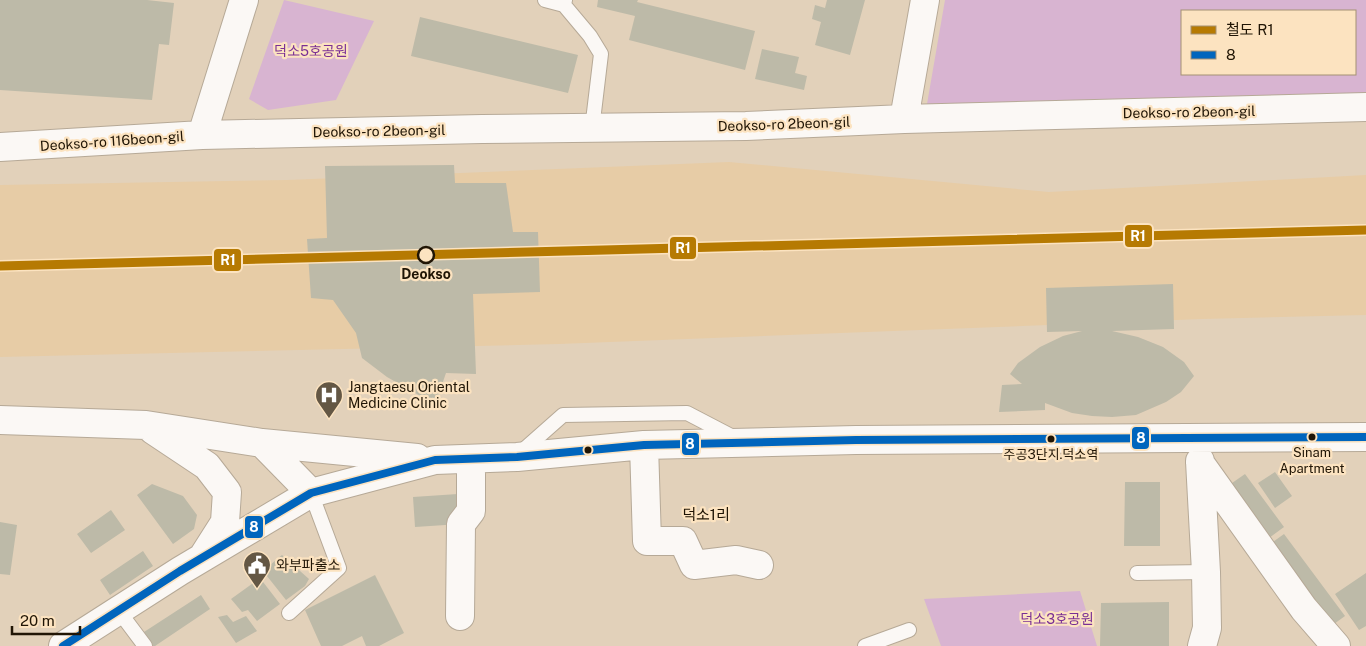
<svg xmlns="http://www.w3.org/2000/svg" width="1366" height="646" font-family="'Public Sans','Noto Sans KR',sans-serif">
<rect width="100%" height="100%" fill="#e2d1ba"/>
<path fill="#e7cca6" d="M 729,162 L 1049,192 L 1366,175 L 1366,315 L 1202,319 L 559,344 L 0,357 L 0,185 L 287,180 Z"/>
<path fill="#d8b4d1" fill-rule="evenodd" d="M 284,0 L 374,21 L 336,100 L 268,110 L 249,99 Z
M 945,0 L 1366,0 L 1366,93 L 927,104 ZM 1355,11 L 1355,74 L 1182,74 L 1182,11 Z
M 1080,591 L 1097,646 L 941,646 L 924,599 Z"/>
<path fill="#bdbaa8" d="M 0,0 L 147,0 L 174,3 L 169,45 L 159,44 L 152,100 L 0,90 Z
M 598,0 L 638,0 L 637,2 L 755,31 L 745,70 L 629,40 L 635,16 L 597,7 Z
M 827,0 L 865,0 L 850,55 L 815,45 L 821,22 L 812,19 L 815,5 L 825,8 Z
M 420,17 L 578,55 L 568,93 L 411,56 Z
M 762,49 L 799,57 L 795,73 L 807,76 L 804,90 L 755,79 Z
M 454,165 L 455,183 L 506,183 L 513,232 L 538,232 L 540,292 L 473,294 L 476,374 L 446,373 L 437,399 L 431,402 L 387,377 L 362,358 L 356,333 L 333,300 L 311,298 L 307,239 L 327,238 L 325,166 Z
M 1173,284 L 1174,329 L 1112,331 L 1138,337 L 1163,347 L 1184,362 L 1194,376 L 1181,392 L 1166,402 L 1136,415 L 1112,417 L 1092,416 L 1072,413 L 1045,403 L 1045,410 L 999,412 L 1002,385 L 1022,384 L 1010,374 L 1018,363 L 1040,347 L 1063,336 L 1082,331 L 1047,332 L 1046,288 Z
M 1275,472 L 1292,496 L 1275,508 L 1258,483 Z
M 1245,474 L 1284,527 L 1262,543 L 1222,490 Z
M 1125,482 L 1160,482 L 1160,546 L 1124,546 Z
M 152,484 L 183,496 L 197,515 L 194,529 L 173,544 L 137,495 Z
M 458,494 L 460,524 L 415,527 L 413,497 Z
M 111,510 L 125,530 L 91,553 L 77,534 Z
M 0,522 L 17,525 L 10,575 L 0,574 Z
M 1284,534 L 1345,616 L 1327,629 L 1267,546 Z
M 143,551 L 153,566 L 110,595 L 100,580 Z
M 282,555 L 309,579 L 305,586 L 286,600 L 263,571 Z
M 1366,573 L 1366,626 L 1359,630 L 1335,594 Z
M 375,575 L 404,633 L 379,646 L 366,646 L 362,636 L 342,646 L 321,646 L 305,610 Z
M 260,578 L 280,604 L 257,621 L 248,610 L 242,612 L 231,599 Z
M 201,595 L 210,609 L 155,646 L 153,646 L 144,632 Z
M 1169,602 L 1169,646 L 1100,646 L 1101,603 Z
M 227,615 L 233,622 L 246,616 L 257,631 L 236,643 L 218,617 Z"/>
<g fill="none" stroke-linecap="round" stroke-linejoin="round">
<g stroke="#b6a997" stroke-width="16">
<path id="service" d="M 545,0 L 564,5 L 565,0
M 564,5 L 590,36 L 601,54 L 592,129
M 520,453 L 563,415 L 687,413 L 735,438
M 1137,573 L 1206,572
M 118,610 L 145,646
M 289,613 L 339,568 L 311,493
M 865,646 L 909,630"/>
</g>
<g stroke="#b6a997" stroke-width="30">
<path id="minor" d="M 904,119 L 925,0
M 202,135 L 482,129 L 746,126 L 904,119 L 1366,107
M 0,147 L 202,135 L 244,0
M 0,420 L 146,425 L 262,443 L 311,493
M 153,430 L 207,466 L 227,492 L 225,522 L 204,555
M 262,443 L 417,458
M 644,445 L 647,541 L 683,541 L 694,565 L 736,560 L 759,565
M 1200,461 L 1206,572 L 1207,628 L 1202,646
M 1200,463 L 1304,609 L 1336,646
M 460,616 L 461,524 L 471,511 L 471,460
M 63,646 L 180,571 L 311,493 L 435,460 L 517,457 L 644,445 L 856,440 L 1366,437"/>
</g>
<use href="#service" stroke="#fbf8f5" stroke-width="14"/>
<use href="#minor" stroke="#fbf8f5" stroke-width="28"/>
<g stroke="#fce3c0" stroke-width="11">
<path id="bus-1" d="M 63,646 L 180,571 L 311,493 L 435,460 L 517,457 L 644,445 L 856,440 L 1366,437"/>
</g>
<use href="#bus-1" stroke="#0065bd" stroke-width="8"/>
<g stroke="#fce3c0" stroke-width="12">
<path id="rail-1" d="M 0,266 L 1366,230"/>
</g>
<use href="#rail-1" stroke="#b67a02" stroke-width="9"/>
</g>
<defs>
<g id="hospital-pin" transform="scale(1.4375)"><path d="M0 17L-7.5 6A9.5 9.5 0 1 1 7.5 6Z" fill="#645744" stroke="#fce3c0"/><path d="M-5-5h3v3.5h4V-5h3V5h-3V1.5h-4V5h-3Z" fill="#fff"/></g>
<g id="civic-pin" transform="scale(1.4375)"><path d="M0 17L-7.5 6A9.5 9.5 0 1 1 7.5 6Z" fill="#645744" stroke="#fce3c0"/><path d="M-.6-6.5H3V-4.5H.6V-3L4-1V1h2V6H-6V1h2V-1L-.6-3ZM-1.2 2.5V6h2.4V2.5Z" fill="#fff"/></g>
</defs>
<g fill-rule="evenodd">
<use href="#hospital-pin" x="329" y="395"/>
<use href="#civic-pin" x="257" y="565"/>
</g>
<circle fill="#fce3c0" stroke="#201505" stroke-width="2.5" cx="426" cy="255" r="8"/>
<g fill="#201505" stroke="#fce3c0" stroke-width="2">
<circle cx="1312" cy="437" r="4.5"/>
<circle cx="1051" cy="439" r="4.5"/>
<circle cx="588" cy="450" r="4.5"/>
</g>
<g text-anchor="middle" stroke-width="4.5" stroke-linejoin="round" paint-order="stroke">
<g font-size="13" fill="#201505" stroke="#fce3c0">
<text x="1312" y="457">Sinam<tspan x="1312" dy="16">Apartment</tspan></text>
<text x="1051" y="459">주공3단지.덕소역</text>
</g>
<g font-size="14" fill="#7a2f94" stroke="#fce3c0">
<text x="311" y="56">덕소5호공원</text>
<text x="1057" y="624">덕소3호공원</text>
</g>
<g font-size="14" fill="#201505" stroke="#fce3c0">
<text transform="translate(1189 112) rotate(-1)" y="5">Deokso-ro 2beon-gil</text>
<text transform="translate(784 124) rotate(-2)" y="5">Deokso-ro 2beon-gil</text>
<text transform="translate(379 131) rotate(-1)" y="5">Deokso-ro 2beon-gil</text>
<text transform="translate(112 141) rotate(-4)" y="5">Deokso-ro 116beon-gil</text>
</g>
<g font-size="14" font-weight="bold" fill="#201505" stroke="#fce3c0">
<text x="426" y="279">Deokso</text>
</g>
<g font-size="14" fill="#201505" stroke="#fce3c0" text-anchor="start">
<text x="348" y="392">Jangtaesu Oriental<tspan x="348" dy="16">Medicine Clinic</tspan></text>
<text x="276" y="570">와부파출소</text>
</g>
<g font-size="15" fill="#201505" stroke="#fce3c0">
<text x="706" y="520">덕소1리</text>
</g>
</g>
<g stroke="#fce3c0" stroke-width="2">
<rect x="1124" y="224" width="29" height="24" rx="5" fill="#b67a02"/>
<rect x="669" y="236" width="28" height="24" rx="5" fill="#b67a02"/>
<rect x="213" y="248" width="29" height="24" rx="5" fill="#b67a02"/>
<rect x="1131" y="426" width="19" height="24" rx="5" fill="#0065bd"/>
<rect x="681" y="432" width="19" height="24" rx="5" fill="#0065bd"/>
<rect x="244" y="515" width="20" height="24" rx="5" fill="#0065bd"/>
</g>
<g font-size="14" text-anchor="middle" font-weight="bold" fill="#fff">
<text x="1138" y="241">R1</text>
<text x="683" y="253">R1</text>
<text x="228" y="265">R1</text>
<text x="1141" y="443">8</text>
<text x="690" y="449">8</text>
<text x="254" y="532">8</text>
</g>
<rect x="1181" y="10" width="175" height="65" fill="#fce3c0" stroke="#a49175"/>
<rect x="1191" y="26" width="25" height="8" fill="#b67a02" stroke="#a49175"/>
<text x="1226" y="35" font-size="15" fill="#201505">철도 R1</text>
<rect x="1191" y="51" width="25" height="8" fill="#0065bd" stroke="#a49175"/>
<text x="1226" y="60" font-size="15" fill="#201505">8</text>
<path d="M12 626v8h68v-8" fill="none" stroke="#201505" stroke-width="2.5"/>
<text x="20" y="626" font-size="15" fill="#201505" stroke="#fce3c0" stroke-width="4" paint-order="stroke">20 m</text>
</svg>
